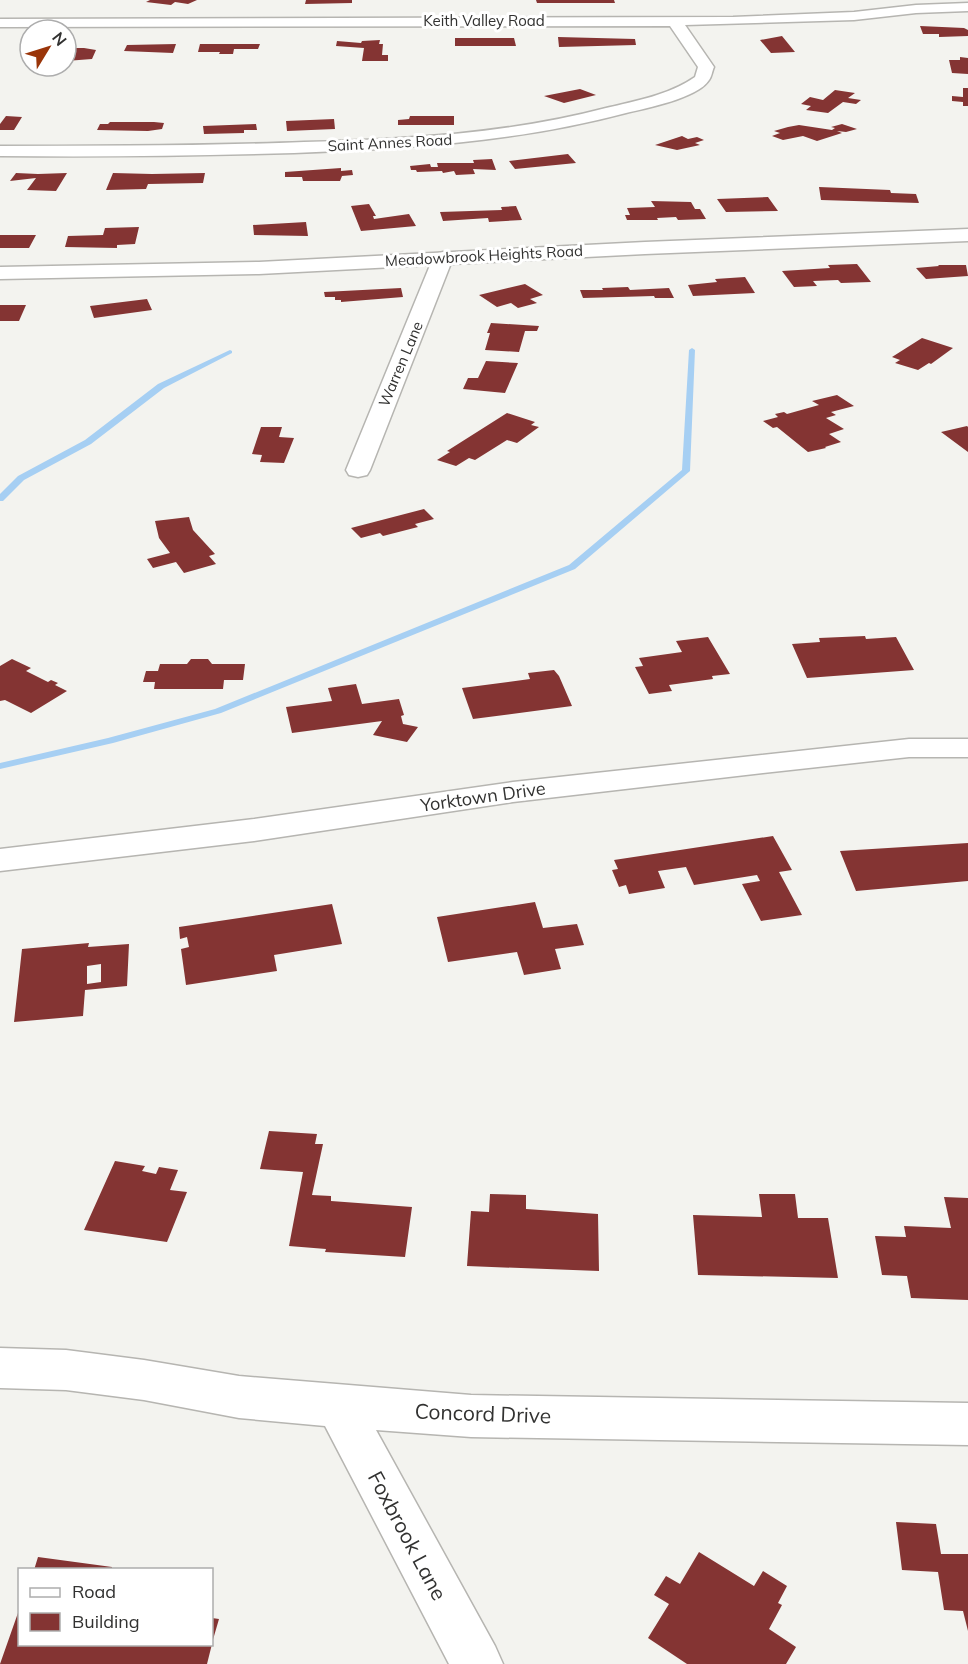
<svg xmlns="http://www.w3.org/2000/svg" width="968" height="1664" font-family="Mulish,sans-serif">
<rect width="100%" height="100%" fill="#f3f3ef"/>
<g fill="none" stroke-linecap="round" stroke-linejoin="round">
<path fill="#a6cff3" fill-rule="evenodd" d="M 692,348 L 695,350 L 690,471 L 575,569 L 221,713 L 113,743 L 0,769 L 0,763 L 108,738 L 215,709 L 569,565 L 682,470 L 689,350 Z
M 230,350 L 232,351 L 232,353 L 164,388 L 91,444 L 24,480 L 3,501 L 0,501 L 0,494 L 18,476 L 85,440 L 158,384 Z"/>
</g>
<path fill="#843433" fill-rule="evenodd" d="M 150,0 L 197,0 L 188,4 L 175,2 L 171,5 L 146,2 Z
M 306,0 L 352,0 L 352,3 L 305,4 Z
M 536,0 L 614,0 L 615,3 L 537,3 Z
M 920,26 L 964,28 L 968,30 L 968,36 L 939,37 L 939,34 L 923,34 Z
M 782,36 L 795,52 L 771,53 L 760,40 Z
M 558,37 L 635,39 L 636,45 L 559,47 Z
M 455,38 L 514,38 L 516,46 L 455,46 Z
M 380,40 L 379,44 L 383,44 L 382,55 L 388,55 L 388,61 L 362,61 L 364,48 L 336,46 L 337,41 L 361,43 L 362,41 Z
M 176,44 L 173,53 L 124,51 L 127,45 Z
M 200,44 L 260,44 L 258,49 L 234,49 L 233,54 L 219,54 L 220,52 L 198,52 Z
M 67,48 L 84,48 L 96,50 L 92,59 L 66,61 Z
M 960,57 L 968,58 L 968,74 L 952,73 L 949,60 L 960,60 Z
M 963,88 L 968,88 L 968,106 L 963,106 L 963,102 L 952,101 L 952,96 L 963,97 Z
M 580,89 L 596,95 L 564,103 L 544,96 Z
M 835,90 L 855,93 L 848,98 L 861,100 L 856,104 L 843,102 L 828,113 L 806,110 L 811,106 L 801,104 L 810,97 L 823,100 Z
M 6,116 L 22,117 L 14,130 L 0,130 L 0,124 Z
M 410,116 L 454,116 L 454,125 L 398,125 L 398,120 L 409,119 Z
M 334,119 L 335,129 L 287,131 L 286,121 Z
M 110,122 L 154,122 L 164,123 L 162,129 L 148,131 L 97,130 L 100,124 L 108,124 Z
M 256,124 L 257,130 L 244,130 L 244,133 L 204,134 L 203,126 Z
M 842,124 L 857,129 L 846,132 L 837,131 L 842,133 L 817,141 L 803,136 L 783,140 L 772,136 L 780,133 L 774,131 L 788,127 L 799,125 L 832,130 L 835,128 L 831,127 Z
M 682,136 L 688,139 L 697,137 L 704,140 L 695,143 L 700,145 L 677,150 L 655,145 Z
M 568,154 L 576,163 L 515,169 L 509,161 Z
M 492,159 L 496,170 L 473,169 L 475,174 L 456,175 L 454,171 L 443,173 L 442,171 L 417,172 L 416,170 L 411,170 L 410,166 L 430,164 L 431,167 L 438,167 L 437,163 L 474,163 L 473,160 Z
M 341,168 L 341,171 L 352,170 L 353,175 L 342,176 L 340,181 L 303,181 L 302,177 L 285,177 L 285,172 Z
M 16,173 L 38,174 L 67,173 L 56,191 L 27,190 L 36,178 L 10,181 Z
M 113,173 L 152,174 L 205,173 L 203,183 L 148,184 L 146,189 L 106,190 Z
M 819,187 L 890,190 L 891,193 L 916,194 L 919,203 L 821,200 Z
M 768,197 L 778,211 L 726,212 L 717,199 Z
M 651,201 L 691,202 L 695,209 L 700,209 L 706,219 L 678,220 L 676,217 L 657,218 L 658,220 L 627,220 L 625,215 L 630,215 L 627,208 L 655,207 Z
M 369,204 L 376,216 L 373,216 L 374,219 L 409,214 L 416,226 L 361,231 L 351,206 Z
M 516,206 L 522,220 L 489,222 L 488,218 L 443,221 L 440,212 L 502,210 L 501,207 Z
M 306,222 L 308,236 L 254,235 L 253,225 Z
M 139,227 L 135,244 L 117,245 L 117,248 L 65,247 L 68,236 L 103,235 L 105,228 Z
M 0,235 L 36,235 L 29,248 L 0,248 Z
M 857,264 L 871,282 L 841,283 L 838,280 L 813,281 L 817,286 L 794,287 L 782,271 L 830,268 L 828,265 Z
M 938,265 L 966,265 L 968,276 L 926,279 L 916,268 L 939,266 Z
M 745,277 L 755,293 L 693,296 L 688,285 L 717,282 L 715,279 Z
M 525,284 L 543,295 L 530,299 L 537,303 L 518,308 L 511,303 L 497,307 L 479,295 Z
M 628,287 L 630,290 L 669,288 L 674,298 L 655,298 L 654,296 L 583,298 L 580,290 L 603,290 L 602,288 Z
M 401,288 L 403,297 L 341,302 L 341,300 L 335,300 L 335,297 L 325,297 L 324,292 Z
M 147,299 L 152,310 L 94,318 L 90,306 Z
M 0,305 L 26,305 L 19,321 L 0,321 Z
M 491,323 L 539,326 L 537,331 L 525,331 L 519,352 L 485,350 L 490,333 L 487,333 Z
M 922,338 L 953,348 L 931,364 L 929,363 L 918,370 L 895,363 L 900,360 L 892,357 Z
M 486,361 L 518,363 L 505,393 L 463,389 L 468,378 L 478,378 Z
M 837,395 L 854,406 L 831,412 L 836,415 L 826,418 L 844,429 L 829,434 L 841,442 L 825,447 L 826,448 L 808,452 L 777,427 L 773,428 L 763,421 L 778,417 L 775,414 L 784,412 L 787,414 L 819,405 L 812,401 Z
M 507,413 L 535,422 L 531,425 L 539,427 L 517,443 L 507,440 L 475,460 L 469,458 L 456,466 L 437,460 L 450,452 L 447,451 Z
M 261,427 L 282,427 L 279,437 L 294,438 L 284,463 L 260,462 L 262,455 L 252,454 Z
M 968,427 L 968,452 L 941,432 L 967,426 Z
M 424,509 L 434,519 L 415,524 L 418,527 L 383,536 L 380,533 L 361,538 L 351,528 Z
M 189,517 L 193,530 L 215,554 L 209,556 L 216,564 L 184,573 L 176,562 L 153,568 L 147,559 L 170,553 L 159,538 L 155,521 Z
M 865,636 L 866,639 L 896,637 L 914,670 L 807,678 L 792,644 L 820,642 L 819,638 Z
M 708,637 L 730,674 L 712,676 L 713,679 L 669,685 L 672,691 L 649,694 L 635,667 L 643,666 L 639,658 L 682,652 L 676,641 Z
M 12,659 L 31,668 L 26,671 L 48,682 L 51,680 L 58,683 L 55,685 L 67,691 L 31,713 L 5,700 L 0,701 L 0,666 Z
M 191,659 L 208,659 L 212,664 L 245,664 L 243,680 L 224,680 L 223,689 L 154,689 L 155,682 L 143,682 L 146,671 L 158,671 L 160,664 L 187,664 Z
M 554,670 L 559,676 L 572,706 L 473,719 L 462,688 L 530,679 L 528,673 Z
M 356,684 L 362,704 L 399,699 L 404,715 L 401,716 L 403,724 L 418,727 L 407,742 L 373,735 L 382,721 L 292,733 L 286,707 L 332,701 L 328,688 Z
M 773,836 L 792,870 L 779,872 L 802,915 L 761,921 L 742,884 L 760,881 L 757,875 L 694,885 L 686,867 L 658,871 L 665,888 L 629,894 L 626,885 L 619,887 L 612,870 L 618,869 L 614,860 Z
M 968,843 L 968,881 L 856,891 L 840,851 Z
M 535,902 L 543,928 L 577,924 L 584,945 L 555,949 L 561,969 L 524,975 L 517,952 L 448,962 L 437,917 Z
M 332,904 L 342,944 L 274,955 L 277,971 L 186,985 L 181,949 L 189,947 L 187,937 L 180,939 L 179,927 Z
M 89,943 L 88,947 L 129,944 L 127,986 L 85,990 L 83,1016 L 14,1022 L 22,949 ZM 101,964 L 101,982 L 87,984 L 87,966 Z
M 269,1131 L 317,1134 L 315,1144 L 323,1144 L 312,1195 L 331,1196 L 331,1201 L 412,1207 L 405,1257 L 325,1252 L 326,1249 L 289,1246 L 303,1172 L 260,1169 Z
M 115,1161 L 145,1166 L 142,1171 L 156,1174 L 159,1167 L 178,1170 L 170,1190 L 187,1192 L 167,1242 L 84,1230 Z
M 490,1194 L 526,1195 L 526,1209 L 598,1214 L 599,1271 L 467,1266 L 471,1211 L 489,1212 Z
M 759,1194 L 795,1194 L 798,1218 L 828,1218 L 838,1278 L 698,1275 L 693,1215 L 762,1217 Z
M 944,1197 L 968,1198 L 968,1300 L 911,1298 L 907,1276 L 882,1275 L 875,1236 L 906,1237 L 904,1226 L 951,1228 Z
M 896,1522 L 936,1524 L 941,1554 L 968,1554 L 968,1631 L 963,1611 L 944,1610 L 938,1572 L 902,1570 Z
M 699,1552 L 754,1586 L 763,1571 L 787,1586 L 778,1603 L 782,1605 L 769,1629 L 796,1647 L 786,1664 L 687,1664 L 648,1638 L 669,1604 L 654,1595 L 666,1576 L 680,1584 Z
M 38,1557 L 112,1567 L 112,1570 L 34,1570 Z
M 19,1610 L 20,1644 L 212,1644 L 207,1664 L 0,1664 Z
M 212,1618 L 219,1619 L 212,1643 Z"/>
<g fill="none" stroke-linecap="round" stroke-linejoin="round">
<g stroke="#b6b5b1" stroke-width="3">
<path id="street" d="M 968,3 L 968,11 L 916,13 L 854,20 L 685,25 L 714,67 C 712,71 712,76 709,80 C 698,98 647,108 626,113 C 517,142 407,149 294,153 C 196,156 98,157 0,156 L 0,146 C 101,146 203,146 304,142 C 405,139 507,134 606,108 C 636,101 669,95 695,77 L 698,67 L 670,26 L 0,27 L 0,19 L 733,17 L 854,12 L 916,5 Z
M 443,252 L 450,254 L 453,258 L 370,470 L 367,475 L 358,477 L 349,475 L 346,470 L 433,258 L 436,254 Z
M 0,1348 L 66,1350 L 144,1360 L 239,1376 L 471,1395 L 968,1403 L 968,1445 L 471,1437 L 376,1430 L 495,1646 L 503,1664 L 449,1664 L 325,1426 L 239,1418 L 144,1400 L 66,1390 L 0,1388 Z"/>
</g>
<g stroke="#b6b5b1" stroke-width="3">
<path id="secondary" d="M 968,229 L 968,241 L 645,254 L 259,274 L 0,279 L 0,267 L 259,262 L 645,242 Z
M 909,739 L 968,739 L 968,757 L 909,757 L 763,773 L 513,802 L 254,841 L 0,871 L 0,849 L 254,819 L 513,782 Z"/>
</g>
<use href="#street" fill="#fff" fill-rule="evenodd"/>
<use href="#secondary" fill="#fff" fill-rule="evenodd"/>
</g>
<g text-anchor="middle" stroke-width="6" stroke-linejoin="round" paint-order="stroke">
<g font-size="15" fill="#323231" stroke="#fff">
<text x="484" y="26">Keith Valley Road</text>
<text transform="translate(390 143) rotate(-3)" y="5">Saint Annes Road</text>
<text transform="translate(484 256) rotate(-3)" y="5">Meadowbrook Heights Road</text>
<text transform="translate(401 364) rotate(-67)" y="5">Warren Lane</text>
</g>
<g font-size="18" fill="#323231" stroke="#fff">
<text transform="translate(483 797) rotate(-8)" y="6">Yorktown Drive</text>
</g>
<g font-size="21" fill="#323231" stroke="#fff">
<text transform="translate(483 1414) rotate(2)" y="7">Concord Drive</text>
<text transform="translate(407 1536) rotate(62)" y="7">Foxbrook Lane</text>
</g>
</g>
<rect x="18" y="1568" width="195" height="78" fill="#ffffff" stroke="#adadad" stroke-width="1.5"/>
<rect x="30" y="1588" width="30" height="9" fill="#ffffff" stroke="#adadad" stroke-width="1.5"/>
<text x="72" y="1598" font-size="18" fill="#323231">Road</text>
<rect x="30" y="1613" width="30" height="18" fill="#843433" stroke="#adadad" stroke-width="1.5"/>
<text x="72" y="1628" font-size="18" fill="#323231">Building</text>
<g transform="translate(48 48) rotate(52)"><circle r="28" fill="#ffffff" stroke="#adadad" stroke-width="1.5"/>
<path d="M0-4.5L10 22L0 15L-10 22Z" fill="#9a3509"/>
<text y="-9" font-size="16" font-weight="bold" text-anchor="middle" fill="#323231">N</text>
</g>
</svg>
